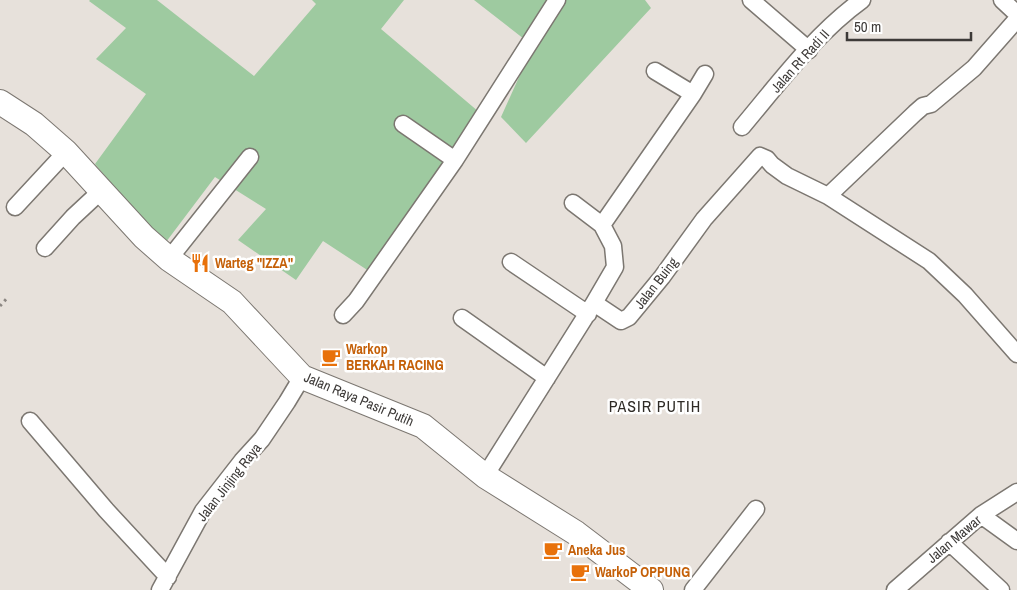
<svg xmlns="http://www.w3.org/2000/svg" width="1017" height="590" font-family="'Archivo Narrow',sans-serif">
<rect width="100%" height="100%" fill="#e7e1db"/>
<path fill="#9ecaa0" d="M 90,0 L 157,0 L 254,76 L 316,4 L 312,0 L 404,0 L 381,29 L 479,112 L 381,279 L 323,241 L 296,280 L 238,240 L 266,209 L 215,177 L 163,246 L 95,164 L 146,94 L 96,59 L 126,28 L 89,1 Z
M 474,0 L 645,0 L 651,8 L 526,143 L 501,117 L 533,46 Z"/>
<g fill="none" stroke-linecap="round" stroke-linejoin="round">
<g stroke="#7c7771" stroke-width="19">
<path id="street" d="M 751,0 L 809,50
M 1002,0 L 1017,14
M 693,94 L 705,74
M 403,124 L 455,160
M 742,127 C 779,83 815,34 862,0
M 828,196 L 915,113 L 923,106 L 931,104 L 974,68 L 1017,19
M 573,203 L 602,225 L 613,246 L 615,267 L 594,303
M 15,207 L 66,152
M 602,225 L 693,94 L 655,71
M 45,248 L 73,217 L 102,190
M 169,259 L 250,157
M 511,262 L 588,314
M 343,315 L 356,301 L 455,160 L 557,0
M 462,318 L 547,378
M 30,421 L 106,510 L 168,577
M 485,476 L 594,303 L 621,321 L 629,317 L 662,277 L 704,219 L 760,156 L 767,159 L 772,165 L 787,176 L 828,196 L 929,261 L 965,295 L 1017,354
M 981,515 L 1017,541
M 949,542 L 1001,590
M 160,590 L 203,511 L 242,461 L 262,439 L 287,402 L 302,377
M 693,590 L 756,509
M 895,590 L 981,515 L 1017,492"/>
</g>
<g stroke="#7c7771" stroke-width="26">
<path id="secondary" d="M 0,102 L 34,124 L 66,152 L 144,237 L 169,259 L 232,302 L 302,377 L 423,426 L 485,476 L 576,533 L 651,590"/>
</g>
<path stroke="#8c8783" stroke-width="3" stroke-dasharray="2.5 4" stroke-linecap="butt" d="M 0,306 L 8,297"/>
<use href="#street" stroke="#fff" stroke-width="16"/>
<use href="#secondary" stroke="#fff" stroke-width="24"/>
</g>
<defs>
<g id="restaurant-bare" transform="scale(1.5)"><path d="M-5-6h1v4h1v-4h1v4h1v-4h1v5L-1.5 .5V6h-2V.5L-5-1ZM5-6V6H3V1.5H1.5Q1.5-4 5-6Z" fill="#e8710a" stroke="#fff" stroke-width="2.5" paint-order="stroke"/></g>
<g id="cafe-bare" transform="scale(1.5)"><path d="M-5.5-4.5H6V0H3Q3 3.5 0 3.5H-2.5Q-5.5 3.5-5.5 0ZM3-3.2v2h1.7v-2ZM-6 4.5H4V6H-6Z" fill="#e8710a" stroke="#fff" stroke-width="2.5" paint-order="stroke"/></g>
</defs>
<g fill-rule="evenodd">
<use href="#restaurant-bare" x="200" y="263"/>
<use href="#cafe-bare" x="331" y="357"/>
<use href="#cafe-bare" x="553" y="550"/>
<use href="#cafe-bare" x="580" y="572"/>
</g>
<g text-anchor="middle" stroke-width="5" stroke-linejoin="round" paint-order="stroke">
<g font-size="14" fill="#3d3a38" stroke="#fff">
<text transform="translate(800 61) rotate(-48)" y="5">Jalan Rt Radi II</text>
<text transform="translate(656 283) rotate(-52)" y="5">Jalan Buing</text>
<text transform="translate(359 399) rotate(23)" y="5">Jalan Raya Pasir Putih</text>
<text transform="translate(229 482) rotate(-52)" y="5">Jalan Jinjing Raya</text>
<text transform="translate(954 539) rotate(-40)" y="5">Jalan Mawar</text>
</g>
<g font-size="14" font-weight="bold" fill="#c56008" stroke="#fff" text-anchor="start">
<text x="215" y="268">Warteg "IZZA"</text>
<text x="346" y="354">Warkop<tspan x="346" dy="16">BERKAH RACING</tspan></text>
<text x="568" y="555">Aneka Jus</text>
<text x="595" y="577">WarkoP OPPUNG</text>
</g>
<g font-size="16" letter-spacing="1" fill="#2f2b26" stroke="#fff">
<text x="655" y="412">PASIR PUTIH</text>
</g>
</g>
<path d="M847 32v8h124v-8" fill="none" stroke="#3d3a38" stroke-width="2.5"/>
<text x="854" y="32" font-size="15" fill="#3d3a38" stroke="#ffffff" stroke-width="4" paint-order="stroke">50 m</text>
</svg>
